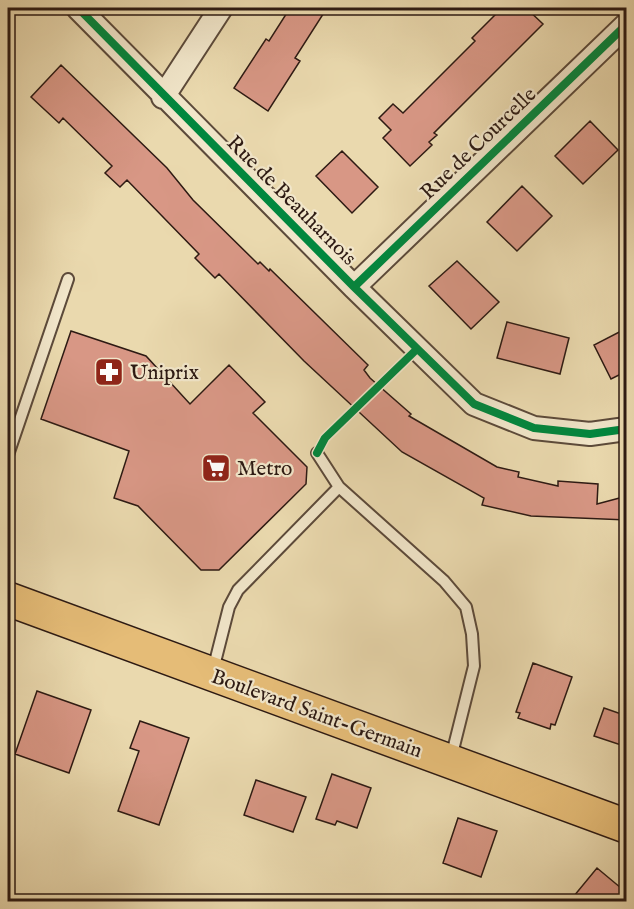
<svg xmlns="http://www.w3.org/2000/svg" width="634" height="909" font-family="'IM FELL English',serif">
<rect width="100%" height="100%" fill="#ead9ae"/>
<filter id="stains"><feTurbulence type="fractalNoise" baseFrequency=".00333" numOctaves="4"/><feColorMatrix values="0 0 0 0 .2 0 0 0 0 .09 0 0 0 0 .02 0 0 0 .5 -.17"/></filter>
<radialGradient id="worn" r=".72"><stop offset=".6" stop-color="#630" stop-opacity="0"/><stop offset="1" stop-color="#630" stop-opacity=".3"/></radialGradient>
<path fill="#d89785" stroke="#2d1a13" stroke-width="1.5" d="M 290,8 L 327,8 L 295,58 L 300,61 L 268,111 L 234,88 L 266,39 L 269,41 Z
M 502,8 L 526,8 L 543,24 L 434,133 L 437,135 L 429,142 L 432,145 L 410,166 L 383,138 L 391,130 L 379,118 L 393,104 L 403,113 L 475,41 L 472,38 Z
M 61,65 L 167,168 L 193,200 L 258,264 L 260,262 L 269,271 L 270,269 L 368,365 L 364,370 L 370,378 L 411,414 L 409,416 L 497,467 L 519,472 L 518,477 L 558,486 L 558,481 L 598,484 L 597,504 L 627,496 L 627,520 L 531,516 L 482,505 L 484,498 L 402,452 L 304,361 L 219,274 L 215,278 L 195,258 L 199,254 L 127,180 L 120,187 L 105,173 L 112,166 L 63,118 L 59,123 L 31,97 Z
M 590,121 L 618,150 L 583,184 L 555,156 Z
M 342,151 L 378,187 L 352,213 L 316,176 Z
M 522,186 L 552,216 L 517,251 L 487,222 Z
M 457,261 L 499,302 L 471,329 L 429,286 Z
M 507,322 L 569,338 L 560,374 L 497,358 Z
M 627,328 L 627,371 L 611,379 L 594,345 Z
M 71,331 L 146,356 L 190,404 L 229,365 L 265,402 L 253,413 L 307,467 L 306,484 L 219,570 L 201,570 L 138,506 L 114,498 L 129,451 L 41,419 Z
M 533,663 L 572,677 L 555,725 L 551,724 L 550,729 L 518,718 L 520,713 L 516,712 Z
M 37,691 L 91,710 L 69,773 L 15,754 Z
M 604,708 L 627,716 L 627,747 L 594,736 Z
M 140,721 L 189,738 L 159,825 L 118,811 L 139,751 L 130,748 Z
M 332,774 L 371,788 L 357,828 L 337,821 L 335,825 L 316,819 Z
M 256,780 L 306,797 L 293,832 L 244,815 Z
M 458,818 L 497,831 L 481,877 L 443,863 Z
M 597,868 L 627,893 L 627,902 L 569,902 Z"/>
<g fill="none" stroke-linecap="round" stroke-linejoin="round">
<g stroke="#5c4a3a" stroke-width="14">
<path id="lane" d="M 317,453 L 339,487
M 8,455 L 68,279
M 213,670 L 229,607 L 238,590 L 339,487 L 444,581 L 466,607 L 472,634 L 474,666 L 451,758"/>
</g>
<g stroke="#5c4a3a" stroke-width="26">
<path id="street" d="M 78,8 L 354,287 L 474,404 L 534,428 L 590,434 L 626,429
M 163,97 L 221,8
M 354,287 L 626,25"/>
</g>
<g stroke="#2d1a13" stroke-width="36">
<path id="primary" d="M 8,599 L 626,826"/>
</g>
<use href="#lane" stroke="#f1e6ca" stroke-width="10"/>
<use href="#street" stroke="#f1e6ca" stroke-width="22"/>
<use href="#primary" stroke="#e5bc77" stroke-width="33"/>
<g stroke="#f1e6ca" stroke-width="11">
<path id="cycleway" d="M 78,8 L 354,287 L 474,404 L 534,428 L 590,434 L 626,429
M 354,287 L 626,25
M 317,453 L 325,438 L 417,349"/>
</g>
<use href="#cycleway" stroke="#00873e" stroke-width="8"/>
</g>
<defs>
<g id="pharmacy-square" transform="scale(1.5)"><rect x="-9" y="-9" width="18" height="18" rx="4" fill="#8f2418" stroke="#f1e6ca"/><path d="M-2-6h4v4h4v4h-4v4h-4v-4h-4v-4h4Z" fill="#fff"/></g>
<g id="supermarket-square" transform="scale(1.5)"><rect x="-9" y="-9" width="18" height="18" rx="4" fill="#8f2418" stroke="#f1e6ca"/><path d="M-6-5.5h2.5l.6 2H6L4.5 2H-2.5L-4.4-4H-6ZM-1.5 3.2a1.3 1.3 0 1 0 .1 0ZM3 3.2a1.3 1.3 0 1 0 .1 0Z" fill="#fff"/></g>
</defs>
<g fill-rule="evenodd">
<use href="#pharmacy-square" x="109" y="372"/>
<use href="#supermarket-square" x="216" y="468"/>
</g>
<g text-anchor="middle" stroke-width="4.5" stroke-linejoin="round" paint-order="stroke">
<g font-size="21" fill="#2d1a13" stroke="#f1e6ca">
<text transform="translate(478 143) rotate(-44)" y="7">Rue de Courcelle</text>
<text transform="translate(292 200) rotate(45)" y="7">Rue de Beauharnois</text>
<text transform="translate(317 713) rotate(20)" y="7">Boulevard Saint-Germain</text>
</g>
<g font-size="21" fill="#2d1a13" stroke="#f1e6ca" text-anchor="start">
<text x="130" y="379">Uniprix</text>
<text x="237" y="475">Metro</text>
</g>
</g>
<rect width="634" height="909" fill="none" stroke="#ead9ae" stroke-width="30"/>
<rect x="9" y="9" width="616" height="891" fill="none" stroke="#2d1a13" stroke-width="3"/>
<rect x="15" y="15" width="604" height="879" fill="none" stroke="#2d1a13" stroke-width="1.5"/>
<rect width="100%" height="100%" filter="url(#stains)"/>
<rect width="100%" height="100%" fill="url(#worn)"/>
</svg>
